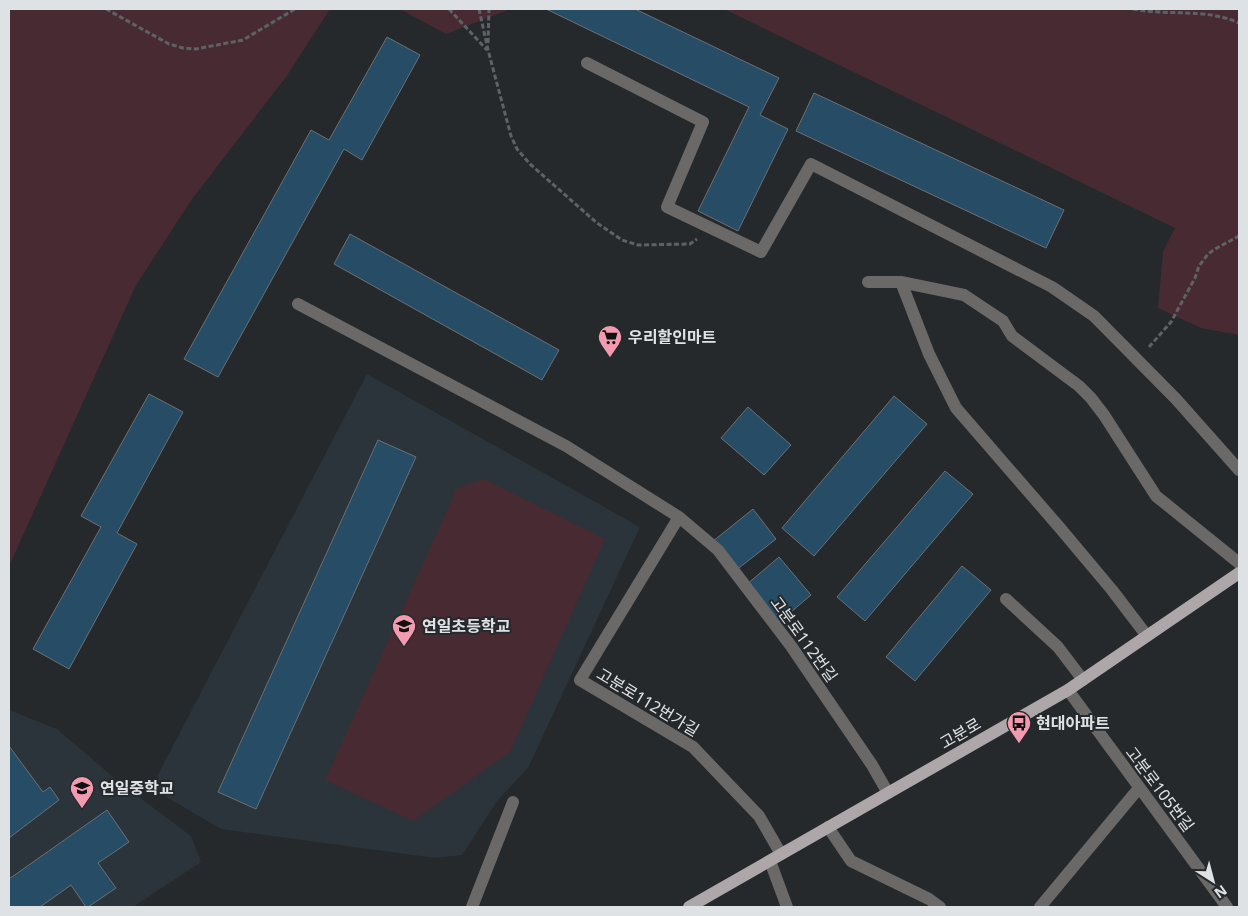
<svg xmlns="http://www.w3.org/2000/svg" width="1248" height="916" font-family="'Noto Sans','Noto Sans KR',sans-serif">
<rect width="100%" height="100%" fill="#25292c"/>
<path fill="#2b343a" d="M 367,374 L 640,527 L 528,768 L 497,801 L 462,855 L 435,858 L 221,829 L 151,788 Z
M 9,710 L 57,729 L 119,782 L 191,836 L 201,862 L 133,907 L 9,907 Z"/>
<path fill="#482b32" d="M 9,9 L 330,9 L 286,77 L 192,199 L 136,285 L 9,566 Z
M 400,9 L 510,9 L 446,34 Z
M 724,9 L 1239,9 L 1239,335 L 1201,328 L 1158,308 L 1163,252 L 1175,228 Z
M 484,479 L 605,539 L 510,752 L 413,821 L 325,780 L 457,488 Z"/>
<path fill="#274c66" stroke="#6c7073" d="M 546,9 L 635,9 L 779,78 L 760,115 L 788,129 L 738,231 L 698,211 L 749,107 Z
M 387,37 L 420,55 L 362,160 L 344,149 L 218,377 L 184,359 L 311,130 L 329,140 Z
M 814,93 L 1064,210 L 1046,248 L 796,131 Z
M 350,234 L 559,350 L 542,380 L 334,264 Z
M 149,394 L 183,412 L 117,533 L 137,544 L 69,669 L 33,649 L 101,527 L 81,516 Z
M 894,396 L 927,424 L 814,556 L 782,528 Z
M 748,407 L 791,445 L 764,475 L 721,438 Z
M 378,440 L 416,457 L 256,809 L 218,792 Z
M 945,471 L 973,494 L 865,621 L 837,597 Z
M 753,509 L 776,539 L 735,571 L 712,542 Z
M 779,557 L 811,595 L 778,623 L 746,585 Z
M 962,566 L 991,590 L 915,681 L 886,657 Z
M 9,746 L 43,792 L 50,787 L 59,800 L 9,838 Z
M 107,810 L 129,842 L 98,863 L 116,888 L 88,907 L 86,907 L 71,885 L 40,907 L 9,907 L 9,879 Z"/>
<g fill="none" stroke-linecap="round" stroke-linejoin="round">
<path stroke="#5e6265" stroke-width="3" stroke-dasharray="5 2.5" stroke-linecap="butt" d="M 106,9 L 169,44 L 183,48 L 196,49 L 243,40 L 295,9
M 449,9 L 487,50
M 479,9 L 488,50 L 511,136 L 517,149 L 530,164 L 597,223 L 622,240 L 638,245 L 690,244 L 697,239
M 1133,9 C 1168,16 1206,8 1239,23
M 488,43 L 489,9
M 1149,347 L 1171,322 L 1195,278 L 1199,266 L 1208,254 L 1215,249 L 1239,236"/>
<path stroke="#6b6868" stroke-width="12" d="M 587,63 L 703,122 L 667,207 L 761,252 L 811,164 L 1052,287 L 1094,316 L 1176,399 L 1239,470
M 868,282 L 901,282 L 964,295 L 1003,321 L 1012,336 L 1079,386 L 1091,398 L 1104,415 L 1156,496 L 1239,563
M 901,282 L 929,354 L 956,408 L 1060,528 L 1112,590 L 1147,636
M 298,304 L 566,446 L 679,517 L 718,550 L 791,646 L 872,765 L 888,793
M 679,517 L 580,680 L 693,747 L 759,816 L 781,854
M 1006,599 L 1058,647 L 1083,680
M 1068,690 L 1227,907
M 828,827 L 851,861 L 929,899 L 940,907
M 770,861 L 787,907
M 472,907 L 513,802
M 1040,907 L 1139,788"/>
<path stroke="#ada7a9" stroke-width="12" d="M 689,907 L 1068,690 L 1239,573"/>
</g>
<defs>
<g id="supermarket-pin" transform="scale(1.25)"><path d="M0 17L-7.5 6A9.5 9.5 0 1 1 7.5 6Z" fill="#f29ab0" stroke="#25292c"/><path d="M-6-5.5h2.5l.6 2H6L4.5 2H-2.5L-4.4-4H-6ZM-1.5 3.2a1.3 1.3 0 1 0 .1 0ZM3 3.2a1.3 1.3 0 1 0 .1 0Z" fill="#111"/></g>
<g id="school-pin" transform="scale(1.25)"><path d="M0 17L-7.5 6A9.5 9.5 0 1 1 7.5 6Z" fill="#f29ab0" stroke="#25292c"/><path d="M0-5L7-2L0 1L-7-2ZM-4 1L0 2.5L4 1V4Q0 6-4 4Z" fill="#111"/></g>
<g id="bus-pin" transform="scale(1.25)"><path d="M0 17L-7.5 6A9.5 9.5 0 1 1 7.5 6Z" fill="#f29ab0" stroke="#25292c"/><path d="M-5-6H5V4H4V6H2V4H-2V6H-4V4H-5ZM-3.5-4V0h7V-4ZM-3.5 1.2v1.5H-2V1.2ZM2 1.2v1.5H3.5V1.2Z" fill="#111"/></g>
</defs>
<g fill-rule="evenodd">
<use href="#supermarket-pin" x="610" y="337"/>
<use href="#school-pin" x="404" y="626"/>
<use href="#bus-pin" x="1019" y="723"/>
<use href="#school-pin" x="82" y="788"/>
</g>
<g text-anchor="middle" stroke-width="4" stroke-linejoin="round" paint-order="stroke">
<g font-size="16" font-weight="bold" fill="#dfe2e4" stroke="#25292c" text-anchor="start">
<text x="628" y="343">우리할인마트</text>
<text x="422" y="632">연일초등학교</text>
<text x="1036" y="729">현대아파트</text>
<text x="100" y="794">연일중학교</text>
</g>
<g font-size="16" fill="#dfe2e4" stroke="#25292c">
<text transform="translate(804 639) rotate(54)" y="6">고분로112번길</text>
<text transform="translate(648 702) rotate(31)" y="6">고분로112번가길</text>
<text transform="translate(960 733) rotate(-30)" y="6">고분로</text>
<text transform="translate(1160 789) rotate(53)" y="6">고분로105번길</text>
</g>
</g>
<rect width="1248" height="916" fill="none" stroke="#dfe2e4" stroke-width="20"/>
<g transform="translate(1213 881) rotate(144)" stroke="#25292c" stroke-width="4" paint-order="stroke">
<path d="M0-4L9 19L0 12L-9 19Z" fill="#dfe2e4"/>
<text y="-8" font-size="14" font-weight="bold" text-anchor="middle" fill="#dfe2e4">N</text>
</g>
</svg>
